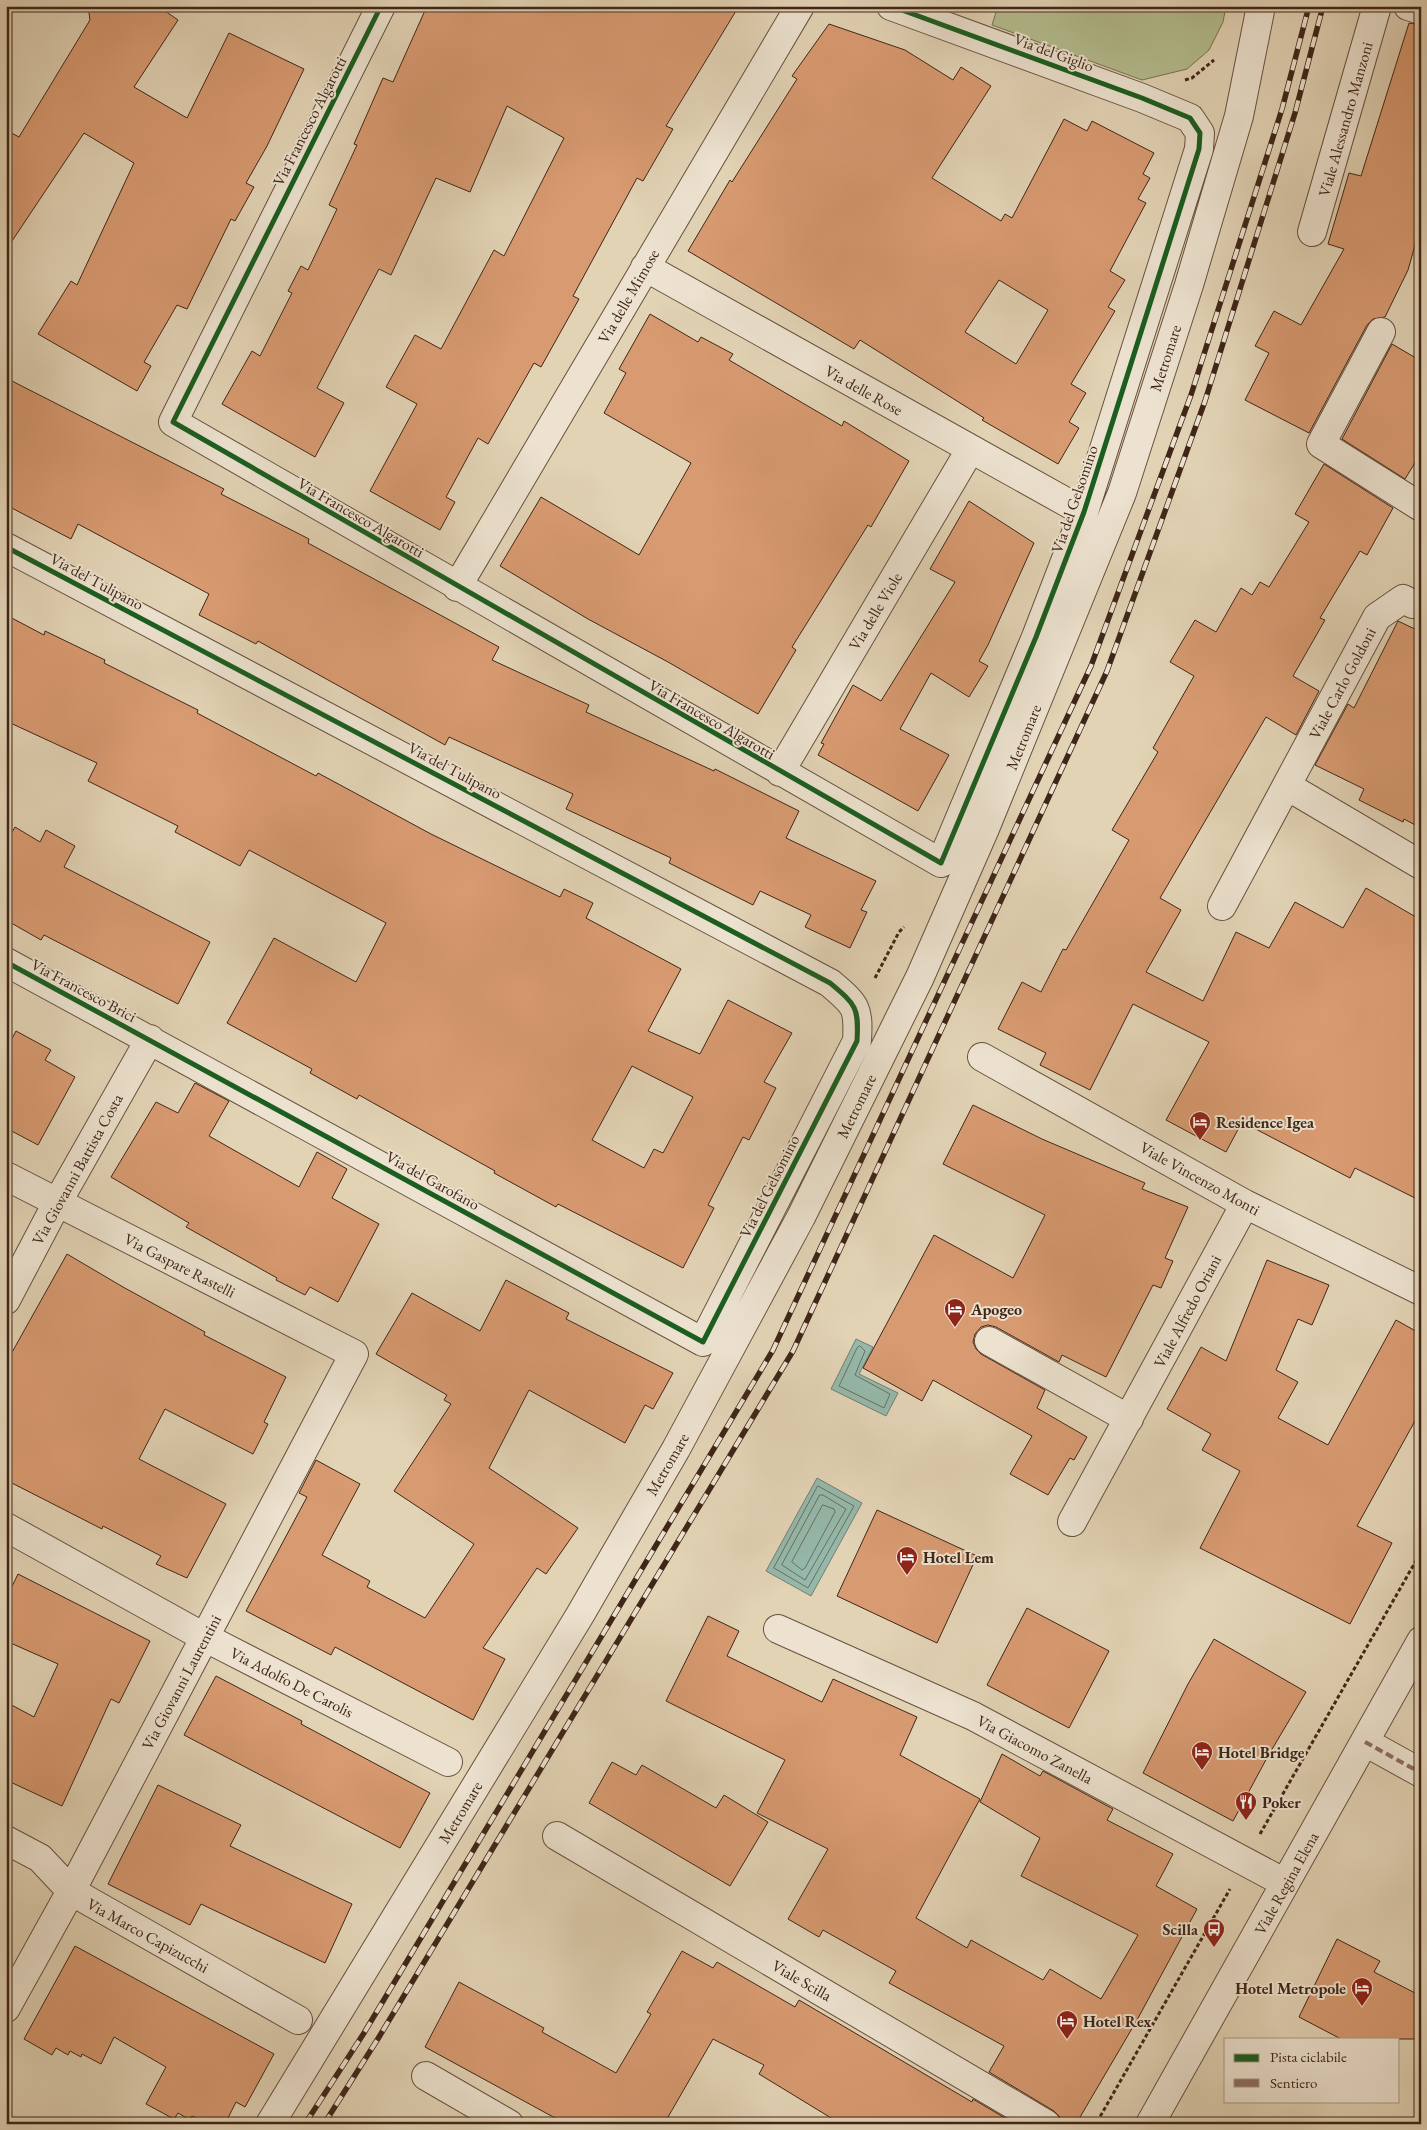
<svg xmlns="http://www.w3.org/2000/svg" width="1427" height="2130" font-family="'EB Garamond',serif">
<rect width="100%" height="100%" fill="#e2d3b5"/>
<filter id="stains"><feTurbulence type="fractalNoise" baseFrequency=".004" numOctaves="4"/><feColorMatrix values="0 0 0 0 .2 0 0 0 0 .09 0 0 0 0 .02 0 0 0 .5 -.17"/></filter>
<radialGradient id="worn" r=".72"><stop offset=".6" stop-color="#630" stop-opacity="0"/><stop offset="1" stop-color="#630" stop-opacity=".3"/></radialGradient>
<path fill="#b3bc8e" stroke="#7a7153" d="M 998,6 L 1226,6 L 1223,22 L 1209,50 L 1187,69 L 1142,80 L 992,25 Z"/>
<path fill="#95b8aa" stroke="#737e70" d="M 856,1339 L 873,1347 L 859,1374 L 898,1393 L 886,1416 L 831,1389 Z
M 817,1478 L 862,1503 L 811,1596 L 766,1571 Z"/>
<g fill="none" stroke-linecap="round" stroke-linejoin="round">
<path stroke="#6a6f61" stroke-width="1" d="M 860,1346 L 865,1351 L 855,1375 L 890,1394 L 884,1408 L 839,1386 L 857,1348 Z
M 818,1486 L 854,1506 L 808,1588 L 774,1568 Z
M 820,1495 L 823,1495 L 846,1509 L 805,1580 L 782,1565 Z
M 823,1505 L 834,1509 L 835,1512 L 805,1568 L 802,1570 L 792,1562 Z"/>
</g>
<path fill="#d89a71" stroke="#402618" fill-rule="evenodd" d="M 88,6 L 158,6 L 178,20 L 134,87 L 187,118 L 229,33 L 304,69 L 267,146 L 246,183 L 254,187 L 235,221 L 231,219 L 187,309 L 177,305 L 144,362 L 151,366 L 137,391 L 38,334 L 71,281 L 77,285 L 134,163 L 84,133 L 6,250 L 6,130 L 19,137 L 90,20 Z
M 427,6 L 739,6 L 666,126 L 673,129 L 643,181 L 637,178 L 573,296 L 579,299 L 541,367 L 534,363 L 488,444 L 478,438 L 446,497 L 455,502 L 440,530 L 370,491 L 417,404 L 386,387 L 415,335 L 441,349 L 494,250 L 504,256 L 564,138 L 507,106 L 470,192 L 436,178 L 391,275 L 379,269 L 317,388 L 344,403 L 315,457 L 222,404 L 252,351 L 260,356 L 292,293 L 288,291 L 301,266 L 308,270 L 337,209 L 329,205 L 357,145 L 354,144 L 383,78 L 393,82 Z
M 1409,23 L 1421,25 L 1421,224 L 1408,270 L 1385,317 L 1373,319 L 1367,325 L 1309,433 L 1245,400 L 1269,353 L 1255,346 L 1274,311 L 1301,325 L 1344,249 L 1328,244 L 1349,173 L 1361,176 Z
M 829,24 L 905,50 L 953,80 L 961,67 L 991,86 L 932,178 L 1001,221 L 1005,214 L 1012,218 L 1064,119 L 1087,131 L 1092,121 L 1154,153 L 1143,174 L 1150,178 L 1138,199 L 1146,203 L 1110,271 L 1125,280 L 1108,307 L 1115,311 L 1071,384 L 1086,393 L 1069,422 L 1079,428 L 1058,464 L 982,420 L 984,418 L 860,340 L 854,349 L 688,251 L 730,180 L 732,182 L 797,79 L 792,76 ZM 999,280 L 1048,310 L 1016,364 L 965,332 Z
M 650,314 L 698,342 L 701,337 L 733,354 L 729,360 L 842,426 L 844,421 L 909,461 L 871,527 L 868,525 L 792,647 L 796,650 L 758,714 L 668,662 L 588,619 L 500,566 L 541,497 L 639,555 L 691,463 L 604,413 L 626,373 L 619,369 Z
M 1392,344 L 1421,361 L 1421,453 L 1405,479 L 1342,439 Z
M 6,378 L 224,489 L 221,494 L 309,539 L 308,543 L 499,647 L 492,660 L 589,705 L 586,712 L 714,771 L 715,769 L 799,811 L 786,838 L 876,881 L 861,910 L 867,912 L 850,948 L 805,927 L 811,915 L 760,891 L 753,905 L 669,863 L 671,858 L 566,809 L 573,794 L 449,737 L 445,745 L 258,641 L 256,644 L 199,615 L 209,594 L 78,524 L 71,539 L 6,505 Z
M 1324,464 L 1393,508 L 1367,555 L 1360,551 L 1320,618 L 1325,620 L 1293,676 L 1319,691 L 1296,735 L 1266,717 L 1160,898 L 1181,910 L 1146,972 L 1203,1001 L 1236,932 L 1269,948 L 1295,902 L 1343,928 L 1366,888 L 1421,920 L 1421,1201 L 1355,1168 L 1350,1178 L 1242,1122 L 1226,1152 L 1166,1120 L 1209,1042 L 1133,1004 L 1090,1090 L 1040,1065 L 1046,1053 L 998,1029 L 1022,982 L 1041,992 L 1063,949 L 1066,950 L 1129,840 L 1112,830 L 1158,752 L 1153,748 L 1194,676 L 1170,662 L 1195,620 L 1216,632 L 1241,588 L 1252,595 L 1260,582 L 1269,587 L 1309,522 L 1295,514 Z
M 969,501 L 1034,543 L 988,645 L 979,661 L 988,666 L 969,697 L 931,673 L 900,729 L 949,755 L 918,811 L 818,755 L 824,744 L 821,743 L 853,685 L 881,701 L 955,582 L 930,569 Z
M 6,615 L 44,635 L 45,631 L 105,660 L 104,663 L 198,710 L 197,713 L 316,776 L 318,773 L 431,834 L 525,880 L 560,897 L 564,889 L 593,903 L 586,918 L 681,969 L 648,1031 L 700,1054 L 728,1000 L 792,1033 L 764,1082 L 776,1088 L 749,1140 L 743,1137 L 708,1205 L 714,1208 L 683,1268 L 558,1204 L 556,1207 L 494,1173 L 495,1171 L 359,1095 L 357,1099 L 310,1073 L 312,1069 L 227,1023 L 274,938 L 356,982 L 386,923 L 249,850 L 240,866 L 175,832 L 178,826 L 88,781 L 97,763 L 6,721 ZM 632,1066 L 693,1097 L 663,1153 L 654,1149 L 644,1168 L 592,1140 Z
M 1398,621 L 1421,632 L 1421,828 L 1404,819 L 1403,822 L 1359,800 L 1364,789 L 1315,765 L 1348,704 L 1354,708 Z
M 15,827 L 40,842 L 46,830 L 75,846 L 64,867 L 210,942 L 178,1004 L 44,935 L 41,940 L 6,920 L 6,843 Z
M 16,1031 L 51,1050 L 45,1060 L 75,1077 L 38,1145 L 6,1128 L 6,1050 Z
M 195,1083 L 229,1101 L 209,1136 L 299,1187 L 317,1152 L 347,1169 L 332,1198 L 379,1224 L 338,1302 L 310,1287 L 305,1295 L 276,1280 L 277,1278 L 186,1227 L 189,1223 L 111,1177 L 156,1102 L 178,1113 Z
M 973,1105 L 1042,1139 L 1145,1183 L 1142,1189 L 1188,1207 L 1165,1258 L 1173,1261 L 1161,1288 L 1153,1285 L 1106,1377 L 1062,1355 L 1059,1362 L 996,1327 L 988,1325 L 981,1327 L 975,1334 L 973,1342 L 976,1349 L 981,1354 L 1045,1390 L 1037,1408 L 1087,1437 L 1074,1460 L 1070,1458 L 1048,1495 L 1010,1474 L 1032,1436 L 933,1380 L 922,1401 L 863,1368 L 934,1235 L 1013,1278 L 1045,1215 L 943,1164 Z
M 67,1254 L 123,1287 L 205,1332 L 204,1335 L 286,1377 L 264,1422 L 268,1424 L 253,1454 L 165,1409 L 139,1459 L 226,1504 L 187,1578 L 156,1564 L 161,1556 L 103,1526 L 102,1529 L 6,1480 L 6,1363 Z
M 1267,1260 L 1329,1285 L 1312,1325 L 1298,1319 L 1276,1370 L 1298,1382 L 1278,1418 L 1328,1445 L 1396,1320 L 1421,1334 L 1421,1410 L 1357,1526 L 1392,1543 L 1350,1624 L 1200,1548 L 1240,1471 L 1202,1450 L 1211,1434 L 1167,1409 L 1201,1347 L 1226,1361 Z
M 506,1280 L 569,1313 L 566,1319 L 673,1373 L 653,1409 L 645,1405 L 625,1443 L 529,1390 L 489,1468 L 578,1528 L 546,1574 L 537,1568 L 483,1648 L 505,1659 L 473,1720 L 335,1647 L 331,1655 L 246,1611 L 307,1497 L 299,1493 L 316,1460 L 360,1484 L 322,1555 L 370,1581 L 367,1587 L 425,1618 L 474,1544 L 394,1491 L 451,1404 L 444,1400 L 447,1395 L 376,1354 L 412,1293 L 480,1331 Z
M 877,1510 L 977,1556 L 937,1643 L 837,1596 Z
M 18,1574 L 150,1641 L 119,1703 L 111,1699 L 62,1806 L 6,1780 L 6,1702 L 34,1717 L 58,1664 L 6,1641 L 6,1599 Z
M 1027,1608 L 1109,1651 L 1069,1728 L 987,1685 Z
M 708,1616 L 739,1631 L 727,1656 L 822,1702 L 833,1679 L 917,1717 L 900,1755 L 980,1799 L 916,1918 L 967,1948 L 971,1940 L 1043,1980 L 1050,1969 L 1101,1999 L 1138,1935 L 1021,1876 L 1040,1838 L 980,1802 L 1002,1754 L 1040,1776 L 1043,1771 L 1113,1809 L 1107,1820 L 1173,1854 L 1156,1886 L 1197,1909 L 1137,2020 L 1076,2124 L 1062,2124 L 1059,2116 L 1054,2111 L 989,2072 L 1004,2046 L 889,1983 L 896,1971 L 823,1930 L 819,1937 L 788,1919 L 828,1849 L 757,1813 L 785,1760 L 666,1701 Z
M 1214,1639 L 1306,1692 L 1268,1756 L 1233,1821 L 1143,1773 L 1188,1684 Z
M 216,1676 L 302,1721 L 301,1724 L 430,1793 L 400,1848 L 184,1735 Z
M 612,1762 L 636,1775 L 642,1765 L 716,1808 L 724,1795 L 768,1822 L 730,1886 L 589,1803 Z
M 158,1785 L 241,1825 L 230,1846 L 352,1904 L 325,1963 L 201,1904 L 190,1925 L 108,1884 Z
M 1337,1939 L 1380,1961 L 1374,1972 L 1421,1996 L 1421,2039 L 1341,2039 L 1299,2017 Z
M 75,1946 L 274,2054 L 245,2107 L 236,2102 L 225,2124 L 207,2124 L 192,2116 L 190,2120 L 178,2113 L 174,2119 L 146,2104 L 166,2067 L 114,2037 L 101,2064 L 82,2054 L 81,2057 L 70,2051 L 68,2055 L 56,2048 L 52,2055 L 24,2039 Z
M 682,1951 L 713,1968 L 717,1962 L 795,2007 L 799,2000 L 972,2102 L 973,2099 L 1015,2124 L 841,2124 L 759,2074 L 764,2065 L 713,2039 L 664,2124 L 566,2124 L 425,2047 L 459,1982 L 544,2028 L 542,2032 L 616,2073 L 651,2014 L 647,2012 Z"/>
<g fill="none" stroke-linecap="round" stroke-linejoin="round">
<g stroke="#68513f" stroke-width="30">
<path id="minor" d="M 381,6 L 173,422 L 941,863 L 1036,637 L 1084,512 L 1199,149 L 1200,133 L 1190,118 L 1142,98 L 891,6
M 1408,6 L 1421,10
M 1312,232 L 1377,6
M 645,267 L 1084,512
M 1381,332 L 1321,444 L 1421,507
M 6,547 L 830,983 C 856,1005 859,1007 857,1041 L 703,1342 L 6,962
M 457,587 L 800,6
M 780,772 L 970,450
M 1287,786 L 1421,865
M 1222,906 L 1377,617 L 1403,599 L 1413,604
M 982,1057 L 1245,1204 L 1421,1291
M 6,1176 L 354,1354 L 71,1891 L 6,2008
M 6,1300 L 57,1203 L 150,1039
M 989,1341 L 1129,1419
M 1072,1522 L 1245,1204
M 6,1527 L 204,1637 L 448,1762
M 778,1629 L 973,1716 L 1285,1883
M 1365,1742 L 1421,1773
M 557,1836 L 1046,2124
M 6,1840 L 40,1858 L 71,1891 L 298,2020
M 426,2076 L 509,2124
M 270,2124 L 580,1615 L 676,1449 L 801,1217 L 920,977 L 984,831 L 1122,493 L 1189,285 L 1239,116 L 1261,6
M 1150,2124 L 1421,1641"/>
</g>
<path stroke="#402618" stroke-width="3" stroke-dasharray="4 2.5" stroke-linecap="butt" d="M 1185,80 L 1192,78 L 1214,60
M 875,978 L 899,932 L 904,927
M 1260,1834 L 1421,1552
M 1097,2122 L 1230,1889"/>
<use href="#minor" stroke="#ece2cf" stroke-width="28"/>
<g stroke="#402618" stroke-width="5.5">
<path id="rail" d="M 305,2124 L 364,2033 L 773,1350 L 1091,666 L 1191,395 L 1282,109 L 1309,6
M 324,2124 L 379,2037 L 793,1351 L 1107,671 L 1205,401 L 1295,113 L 1323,6"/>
</g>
<use href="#rail" stroke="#ece2cf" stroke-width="4" stroke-dasharray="11" stroke-linecap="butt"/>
<path stroke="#8d6e63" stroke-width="4" stroke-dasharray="8 4" stroke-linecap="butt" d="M 1365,1742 L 1421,1773"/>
<g stroke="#ece2cf" stroke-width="8">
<path id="cycleway" d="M 381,6 L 173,422 L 941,863 L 1036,637 L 1084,512 L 1199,149 L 1200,133 L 1190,118 L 1142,98 L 891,6
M 6,547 L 830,983 C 856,1005 859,1007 857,1041 L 703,1342 L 6,962"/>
</g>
<use href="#cycleway" stroke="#1b5e20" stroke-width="5"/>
</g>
<defs>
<g id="hotel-pin" transform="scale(1.125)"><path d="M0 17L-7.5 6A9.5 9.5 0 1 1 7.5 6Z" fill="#8f2418" stroke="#ece2cf"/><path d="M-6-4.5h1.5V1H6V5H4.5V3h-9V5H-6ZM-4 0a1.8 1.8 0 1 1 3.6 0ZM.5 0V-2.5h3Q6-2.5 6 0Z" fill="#fff"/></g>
<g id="restaurant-pin" transform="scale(1.125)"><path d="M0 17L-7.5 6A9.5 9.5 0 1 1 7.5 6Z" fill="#8f2418" stroke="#ece2cf"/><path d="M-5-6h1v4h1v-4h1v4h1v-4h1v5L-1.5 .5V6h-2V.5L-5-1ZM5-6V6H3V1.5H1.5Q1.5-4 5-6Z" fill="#fff"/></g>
<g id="bus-pin" transform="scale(1.125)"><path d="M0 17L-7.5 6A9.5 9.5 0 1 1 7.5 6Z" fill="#8f2418" stroke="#ece2cf"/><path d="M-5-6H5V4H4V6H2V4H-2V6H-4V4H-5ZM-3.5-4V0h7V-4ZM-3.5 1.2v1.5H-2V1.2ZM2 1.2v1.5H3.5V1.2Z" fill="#fff"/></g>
</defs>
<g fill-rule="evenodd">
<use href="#hotel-pin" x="1200" y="1122"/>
<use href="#hotel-pin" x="955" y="1309"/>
<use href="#hotel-pin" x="907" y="1557"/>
<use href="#hotel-pin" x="1202" y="1752"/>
<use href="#restaurant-pin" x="1246" y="1802"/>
<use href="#bus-pin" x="1214" y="1929"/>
<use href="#hotel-pin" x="1362" y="1988"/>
<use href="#hotel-pin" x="1067" y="2021"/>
</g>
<g text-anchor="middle" stroke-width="4" stroke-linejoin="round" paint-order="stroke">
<g font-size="16" fill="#402618" stroke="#ece2cf">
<text transform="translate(1054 52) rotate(20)" y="6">Via del Giglio</text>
<text transform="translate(1345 119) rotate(-74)" y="6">Viale Alessandro Manzoni</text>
<text transform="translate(309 121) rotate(-63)" y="6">Via Francesco Algarotti</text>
<text transform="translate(628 296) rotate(-60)" y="6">Via delle Mimose</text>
<text transform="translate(1165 358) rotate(-72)" y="6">Metromare</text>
<text transform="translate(864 390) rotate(29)" y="6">Via delle Rose</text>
<text transform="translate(1074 499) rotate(-71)" y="6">Via del Gelsomino</text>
<text transform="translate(361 517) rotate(30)" y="6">Via Francesco Algarotti</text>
<text transform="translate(97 581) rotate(28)" y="6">Via del Tulipano</text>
<text transform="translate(875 611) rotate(-59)" y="6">Via delle Viole</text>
<text transform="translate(1342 683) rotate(-62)" y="6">Viale Carlo Goldoni</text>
<text transform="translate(712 719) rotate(30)" y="6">Via Francesco Algarotti</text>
<text transform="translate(1023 737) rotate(-68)" y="6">Metromare</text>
<text transform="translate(455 770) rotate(28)" y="6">Via del Tulipano</text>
<text transform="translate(84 990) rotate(28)" y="6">Via Francesco Brici</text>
<text transform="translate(856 1106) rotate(-64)" y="6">Metromare</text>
<text transform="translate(77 1169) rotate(-61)" y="6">Via Giovanni Battista Costa</text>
<text transform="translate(1200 1178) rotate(29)" y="6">Viale Vincenzo Monti</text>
<text transform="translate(433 1180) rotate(29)" y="6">Via del Garofano</text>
<text transform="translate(769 1186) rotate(-63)" y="6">Via del Gelsomino</text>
<text transform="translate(180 1265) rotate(27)" y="6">Via Gaspare Rastelli</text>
<text transform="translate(1187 1311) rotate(-62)" y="6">Viale Alfredo Oriani</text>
<text transform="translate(667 1464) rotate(-60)" y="6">Metromare</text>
<text transform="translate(181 1682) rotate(-62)" y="6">Via Giovanni Laurentini</text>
<text transform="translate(292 1682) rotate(27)" y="6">Via Adolfo De Carolis</text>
<text transform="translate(1035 1749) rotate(28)" y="6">Via Giacomo Zanella</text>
<text transform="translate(460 1812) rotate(-59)" y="6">Metromare</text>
<text transform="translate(1286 1883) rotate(-61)" y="6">Viale Regina Elena</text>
<text transform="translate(148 1935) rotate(29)" y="6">Via Marco Capizucchi</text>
<text transform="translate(802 1980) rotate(30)" y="6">Viale Scilla</text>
</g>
<g font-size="16" font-weight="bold" fill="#402618" stroke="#ece2cf" text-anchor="start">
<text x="1216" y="1128">Residence Igea</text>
<text x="971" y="1315">Apogeo</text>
<text x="923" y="1563">Hotel Lem</text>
<text x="1218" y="1758">Hotel Bridge</text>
<text x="1262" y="1808">Poker</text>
<text x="1198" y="1935" text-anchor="end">Scilla</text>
<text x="1346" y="1994" text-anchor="end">Hotel Metropole</text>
<text x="1083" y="2027">Hotel Rex</text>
</g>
</g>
<rect width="1427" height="2130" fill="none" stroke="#e2d3b5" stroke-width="25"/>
<rect x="8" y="8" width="1412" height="2115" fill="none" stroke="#402618" stroke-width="2.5"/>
<rect x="12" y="12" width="1402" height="2105" fill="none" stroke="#402618"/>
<rect x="1224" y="2038" width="175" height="65" fill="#ece2cf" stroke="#a79786"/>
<rect x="1234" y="2054" width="25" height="8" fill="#1b5e20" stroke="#a79786"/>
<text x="1270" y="2062" font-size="15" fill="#402618">Pista ciclabile</text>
<rect x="1234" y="2079" width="25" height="8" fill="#8d6e63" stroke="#a79786"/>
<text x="1270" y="2088" font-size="15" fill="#402618">Sentiero</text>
<rect width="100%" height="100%" filter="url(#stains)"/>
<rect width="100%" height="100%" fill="url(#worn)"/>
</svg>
